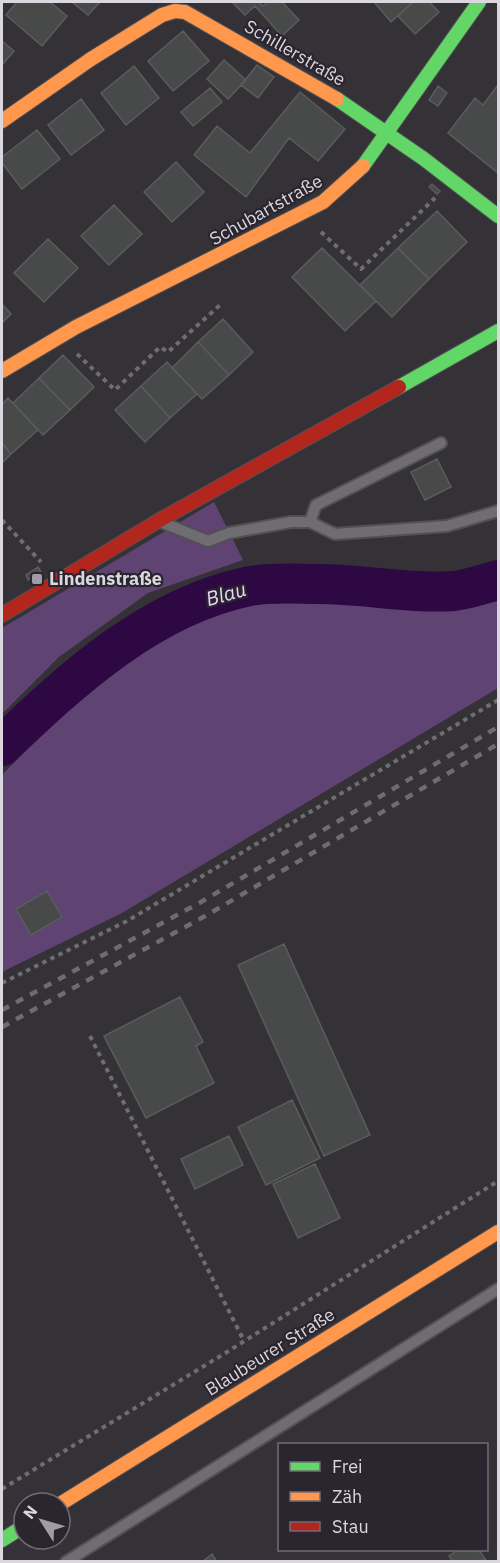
<svg xmlns="http://www.w3.org/2000/svg" width="500" height="1563" font-family="'IBM Plex Sans',sans-serif">
<rect width="100%" height="100%" fill="#353237"/>
<path fill="#5f4373" d="M 214,502 L 243,560 L 148,593 L 59,657 L 2,714 L 2,628 Z
M 315,594 L 441,605 L 498,594 L 498,688 L 122,913 L 2,972 L 2,775 L 71,704 L 137,650 L 198,612 L 250,597 Z"/>
<g fill="none" stroke-linecap="round" stroke-linejoin="round">
<path stroke="#2e0842" stroke-width="40" d="M 2,746 C 72,679 151,606 250,586 C 271,582 297,584 318,584 C 364,584 409,594 454,591 C 469,589 484,584 498,580"/>
</g>
<path fill="#484949" stroke="#5b5c5c" stroke-width="1.5" d="M 17,2 L 50,2 L 67,16 L 42,46 L 6,15 Z
M 72,2 L 100,2 L 88,15 Z
M 232,2 L 259,2 L 263,6 L 268,2 L 282,2 L 299,20 L 282,36 L 255,6 L 245,15 Z
M 374,2 L 413,2 L 391,22 Z
M 413,2 L 429,2 L 439,12 L 415,34 L 398,16 Z
M 183,31 L 209,61 L 173,91 L 148,61 Z
M 2,41 L 14,51 L 2,65 Z
M 224,60 L 246,80 L 228,99 L 207,79 Z
M 257,65 L 274,77 L 258,98 L 241,85 Z
M 134,66 L 159,98 L 126,125 L 101,93 Z
M 498,85 L 498,173 L 448,133 L 475,98 L 483,105 Z
M 438,86 L 447,93 L 438,106 L 429,100 Z
M 210,88 L 222,102 L 193,126 L 181,112 Z
M 300,92 L 345,129 L 318,161 L 289,138 L 246,197 L 194,155 L 217,126 L 250,153 Z
M 81,99 L 104,130 L 71,155 L 48,125 Z
M 37,130 L 60,159 L 22,189 L 2,163 L 2,157 Z
M 176,162 L 204,192 L 172,222 L 144,192 Z
M 432,184 L 440,191 L 437,194 L 429,187 Z
M 114,205 L 142,234 L 109,265 L 81,236 Z
M 437,211 L 467,242 L 429,279 L 398,248 Z
M 48,239 L 78,268 L 44,302 L 14,273 Z
M 322,248 L 376,301 L 345,331 L 292,277 Z
M 398,248 L 429,279 L 392,317 L 360,285 Z
M 2,304 L 11,314 L 2,323 Z
M 223,319 L 253,352 L 229,375 L 198,342 Z
M 198,342 L 229,375 L 202,399 L 172,368 Z
M 63,355 L 94,387 L 70,410 L 39,378 Z
M 167,362 L 197,394 L 170,418 L 141,386 Z
M 39,378 L 70,410 L 43,435 L 13,403 Z
M 141,386 L 170,418 L 145,442 L 115,410 Z
M 8,398 L 38,430 L 11,454 L 2,443 L 2,404 Z
M 2,443 L 11,454 L 2,463 Z
M 437,459 L 451,487 L 425,500 L 411,472 Z
M 38,567 L 41,572 L 28,580 L 26,575 Z
M 47,891 L 62,917 L 31,935 L 16,909 Z
M 284,944 L 370,1135 L 324,1156 L 238,965 Z
M 180,997 L 203,1042 L 196,1046 L 214,1083 L 146,1118 L 104,1036 Z
M 292,1100 L 320,1158 L 266,1185 L 238,1127 Z
M 229,1136 L 243,1165 L 195,1189 L 181,1159 Z
M 315,1164 L 340,1218 L 298,1238 L 273,1184 Z
M 458,1550 L 479,1550 L 486,1560 L 453,1562 L 449,1556 Z
M 212,1554 L 217,1562 L 202,1562 Z"/>
<g fill="none" stroke-linecap="round" stroke-linejoin="round">
<g stroke="#525054" stroke-width="14">
<path id="lane" d="M 161,522 L 208,541 L 229,533 L 291,522 L 310,522 L 335,534 L 447,526 L 498,511
M 310,522 L 316,505 L 441,443
M 66,1562 L 498,1289"/>
</g>
<g stroke="#525054" stroke-width="16">
<path id="fast" d="M 337,99 L 424,159 L 498,216
M 363,166 L 479,2
M 399,387 L 498,331
M 2,1540 L 24,1526"/>
</g>
<g stroke="#525054" stroke-width="16">
<path id="slow" d="M 2,121 L 91,59 L 162,15 L 175,11 L 185,12 L 337,99
M 2,371 L 76,327 L 323,202 L 363,166
M 60,1504 L 498,1232"/>
</g>
<g stroke="#525054" stroke-width="16">
<path id="jam" d="M 2,615 L 158,521 L 399,387"/>
</g>
<path stroke="#6f6d70" stroke-width="4" stroke-dasharray="4.5 4.5" stroke-linecap="butt" d="M 321,232 L 361,269 L 435,198
M 77,354 L 115,390 L 160,347 L 168,352 L 221,304
M 2,520 L 41,562
M 2,983 L 127,921 L 498,700
M 90,1036 L 244,1341
M 2,1489 L 227,1352 L 498,1181"/>
<use href="#lane" stroke="#6f6d71" stroke-width="10"/>
<use href="#fast" stroke="#63d668" stroke-width="14"/>
<use href="#slow" stroke="#ff974d" stroke-width="14"/>
<use href="#jam" stroke="#b3261e" stroke-width="14"/>
<path stroke="#6e6c6f" stroke-width="4.5" stroke-dasharray="8 8" stroke-linecap="butt" d="M 2,1010 L 201,902 L 498,727
M 2,1027 L 207,915 L 498,744"/>
</g>
<rect fill="#a09da4" stroke="#2b2530" stroke-width="2" x="31" y="573" width="12" height="12" rx="3"/>
<g text-anchor="middle" stroke-width="4.5" stroke-linejoin="round" paint-order="stroke">
<g font-size="18" fill="#dad7de" stroke="#2b2530">
<text transform="translate(295 53) rotate(30)" y="6">Schillerstraße</text>
<text transform="translate(266 210) rotate(-29)" y="6">Schubartstraße</text>
<text transform="translate(270 1352) rotate(-32)" y="6">Blaubeurer Straße</text>
</g>
<g font-size="18" font-weight="bold" fill="#dad7de" stroke="#2b2530" text-anchor="start">
<text x="49" y="585">Lindenstraße</text>
</g>
<g font-size="20" font-style="italic" fill="#e9d4fa" stroke="#2b2530">
<text transform="translate(226 594) rotate(-16)" y="7">Blau</text>
</g>
</g>
<rect width="500" height="1563" fill="none" stroke="#dad7de" stroke-width="6"/>
<rect x="278" y="1443" width="210" height="108" fill="#2b2530" stroke="#716c76" stroke-width="1.5"/>
<rect x="290" y="1462" width="30" height="9" fill="#63d668" stroke="#716c76" stroke-width="1.5"/>
<text x="332" y="1473" font-size="18" fill="#dad7de">Frei</text>
<rect x="290" y="1492" width="30" height="9" fill="#ff974d" stroke="#716c76" stroke-width="1.5"/>
<text x="332" y="1503" font-size="18" fill="#dad7de">Zäh</text>
<rect x="290" y="1522" width="30" height="9" fill="#b3261e" stroke="#716c76" stroke-width="1.5"/>
<text x="332" y="1533" font-size="18" fill="#dad7de">Stau</text>
<g transform="translate(42 1521) rotate(307)"><circle r="28" fill="#2b2530" stroke="#716c76" stroke-width="1.5"/>
<path d="M0-4.5L10 22L0 15L-10 22Z" fill="#a09da4"/>
<text y="-9" font-size="16" font-weight="bold" text-anchor="middle" fill="#dad7de">N</text>
</g>
</svg>
